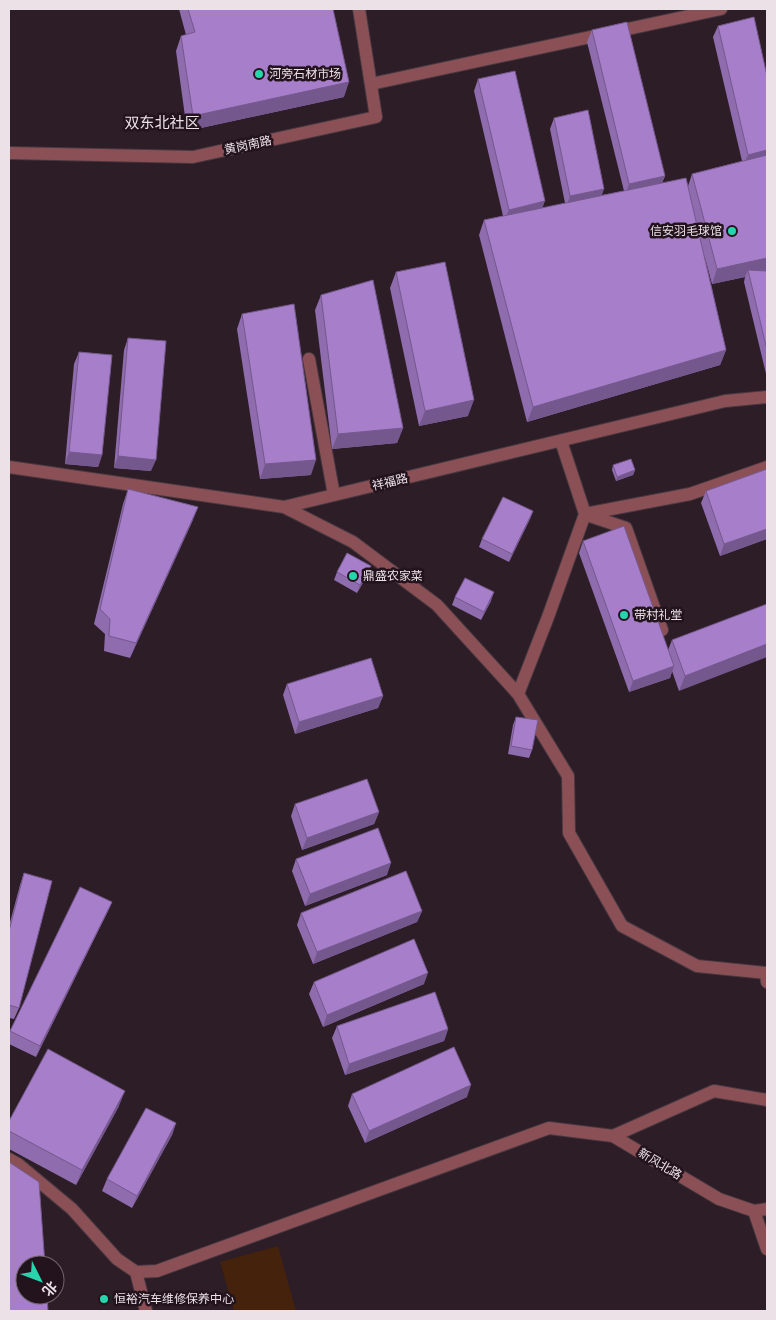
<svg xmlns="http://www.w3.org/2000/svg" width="776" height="1320" font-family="Bitter,'Noto Sans SC',serif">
<rect width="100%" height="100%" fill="#2c1d26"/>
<path fill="#45220c" d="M 278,1246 L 296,1311 L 234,1311 L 220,1262 Z"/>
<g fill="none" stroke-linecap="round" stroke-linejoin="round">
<g stroke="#473841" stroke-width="14">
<path id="minor" d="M 371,84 L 721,9
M 9,153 L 193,157 L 376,117 L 359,9
M 309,359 L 334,495
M 9,467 L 284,507 L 725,401 L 767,397
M 284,507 L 353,542 L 437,605 L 518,694 L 568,776 L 569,833 L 622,926 L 697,966 L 766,973 L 767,982
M 585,514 L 690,494 L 767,467
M 587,515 L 626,528 L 662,630
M 518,694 L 548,617 L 585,514 L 561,441
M 613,1136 L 714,1091 L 767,1100
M 9,1159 L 18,1164 L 72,1209 L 117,1259 L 136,1272 L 157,1271 L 549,1128 L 613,1136 L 719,1199 L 754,1211 L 767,1209
M 754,1211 L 767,1249
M 136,1272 L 146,1311"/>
</g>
<use href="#minor" stroke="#8b5055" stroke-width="12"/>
</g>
<path fill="#8f6cad" d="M 179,9 L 333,9 L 344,97 L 187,131 L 176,51 L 181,36 L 186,35 Z
M 718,26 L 767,76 L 767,378 L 744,282 L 745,277 L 712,284 L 704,254 L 726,350 L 720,365 L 527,422 L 479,235 L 484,220 L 503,216 L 474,91 L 478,79 L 542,208 L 565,203 L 550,129 L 554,118 L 602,195 L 624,191 L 587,42 L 592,30 L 665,176 L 662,183 L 688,186 L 692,174 L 742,161 L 713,37 Z
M 396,272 L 468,416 L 419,426 L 390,288 Z
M 321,295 L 403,428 L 397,443 L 332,449 L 315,310 Z
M 242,314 L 311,475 L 260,479 L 237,329 Z
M 128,338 L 151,471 L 114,468 L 124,350 Z
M 79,352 L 102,455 L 98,467 L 65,464 L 74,364 Z
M 613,465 L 635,470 L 633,475 L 616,481 L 612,470 Z
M 767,469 L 767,539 L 720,556 L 701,503 L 706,491 Z
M 128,489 L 198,507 L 192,522 L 130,658 L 104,651 L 105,634 L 94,624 L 123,504 Z
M 533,511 L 530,519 L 509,562 L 479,547 L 482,539 Z
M 583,541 L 668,650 L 672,640 L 767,604 L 679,691 L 672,671 L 670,678 L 629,692 L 579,553 Z
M 371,566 L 368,574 L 357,593 L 334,580 L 337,572 Z
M 455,597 L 491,601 L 481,620 L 452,605 Z
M 287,684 L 383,696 L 378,708 L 295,734 L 283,695 Z
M 516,717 L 532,750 L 529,758 L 508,754 L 513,725 Z
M 295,804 L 379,812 L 374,824 L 302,850 L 291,816 Z
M 296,859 L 387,875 L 305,906 L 292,871 Z
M 24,873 L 19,1008 L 14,1019 L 9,1018 L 9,926 L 20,885 Z
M 112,902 L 107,913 L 36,1057 L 9,1044 L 9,1033 L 10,1031 Z
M 422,911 L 417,922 L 313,964 L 297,925 L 301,913 Z
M 314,982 L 424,984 L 323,1027 L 309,994 Z
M 337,1026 L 448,1029 L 444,1041 L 345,1075 L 332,1038 Z
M 352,1094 L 467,1097 L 365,1143 L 348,1106 Z
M 119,1106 L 76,1185 L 9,1149 L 9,1121 Z
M 176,1123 L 172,1135 L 132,1208 L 102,1191 L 107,1179 Z"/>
<path fill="#74588d" d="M 349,82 L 344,97 L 187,131 L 193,116 Z
M 767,150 L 767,161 L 743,166 L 748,155 Z
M 665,176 L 660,187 L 625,196 L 629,184 Z
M 604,189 L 600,201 L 566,208 L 570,196 Z
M 545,201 L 541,212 L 504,221 L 509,210 Z
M 767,258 L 767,272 L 748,270 L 745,277 L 712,284 L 717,269 Z
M 726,350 L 720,365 L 527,422 L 533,407 Z
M 474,400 L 468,416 L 419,426 L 425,411 Z
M 403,428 L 397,443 L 332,449 L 338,434 Z
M 69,452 L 102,455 L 98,467 L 65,464 Z
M 118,456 L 156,460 L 151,471 L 114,468 Z
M 316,460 L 311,475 L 260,479 L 265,464 Z
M 635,470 L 633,475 L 616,481 L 617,477 Z
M 198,507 L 192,522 L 130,658 L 136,643 Z
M 533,511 L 530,519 L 509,562 L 512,554 Z
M 767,529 L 767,539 L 720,556 L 724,544 Z
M 371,566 L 368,574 L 357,593 L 360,585 Z
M 494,592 L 491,601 L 481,620 L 484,612 Z
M 767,644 L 767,657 L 679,691 L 685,676 Z
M 674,666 L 670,678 L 629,692 L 633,681 Z
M 383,696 L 378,708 L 295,734 L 299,722 Z
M 379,812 L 374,824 L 302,850 L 307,838 Z
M 391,863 L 387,875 L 305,906 L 310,894 Z
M 112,902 L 107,913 L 36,1057 L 40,1046 Z
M 422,911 L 417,922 L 313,964 L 317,952 Z
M 428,973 L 424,984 L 323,1027 L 327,1015 Z
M 448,1029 L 444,1041 L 345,1075 L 349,1064 Z
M 471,1085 L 467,1097 L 365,1143 L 369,1131 Z
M 125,1091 L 119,1106 L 76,1185 L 82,1170 Z
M 176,1123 L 172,1135 L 132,1208 L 137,1196 Z"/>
<path fill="#a67ec9" stroke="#74588d" d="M 188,9 L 333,9 L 349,82 L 193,116 L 181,36 L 195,32 Z
M 754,17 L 767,76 L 767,150 L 748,155 L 718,26 Z
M 627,22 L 665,176 L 629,184 L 592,30 Z
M 515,71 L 545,201 L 509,210 L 478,79 Z
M 588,110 L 604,189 L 570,196 L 554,118 Z
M 767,155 L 767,258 L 717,269 L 692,174 Z
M 686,178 L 726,350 L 533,407 L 484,220 Z
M 445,262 L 474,400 L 425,411 L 396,272 Z
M 748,270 L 767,271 L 767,350 Z
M 373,280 L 403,428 L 338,434 L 321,295 Z
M 294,304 L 316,460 L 265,464 L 242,314 Z
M 128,338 L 166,341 L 156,460 L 118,456 Z
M 79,352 L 112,355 L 102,455 L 69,452 Z
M 631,459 L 635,470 L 617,477 L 613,465 Z
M 767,469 L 767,529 L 724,544 L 706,491 Z
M 128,489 L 198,507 L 136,643 L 109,636 L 110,619 L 100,609 Z
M 503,497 L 533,511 L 512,554 L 482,539 Z
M 624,526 L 674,666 L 633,681 L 583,541 Z
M 347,553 L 371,566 L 360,585 L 337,572 Z
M 465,578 L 494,592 L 484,612 L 455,597 Z
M 767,604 L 767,644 L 685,676 L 672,640 Z
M 371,658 L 383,696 L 299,722 L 287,684 Z
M 516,717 L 538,720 L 532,750 L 511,746 Z
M 367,779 L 379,812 L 307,838 L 295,804 Z
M 378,828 L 391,863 L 310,894 L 296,859 Z
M 406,871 L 422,911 L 317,952 L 301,913 Z
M 24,873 L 52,881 L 19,1008 L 9,1005 L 9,931 Z
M 80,887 L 112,902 L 40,1046 L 10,1031 Z
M 414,939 L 428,973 L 327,1015 L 314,982 Z
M 435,992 L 448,1029 L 349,1064 L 337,1026 Z
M 454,1047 L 471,1085 L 369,1131 L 352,1094 Z
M 48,1049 L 125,1091 L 82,1170 L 9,1131 L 9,1121 Z
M 146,1108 L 176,1123 L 137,1196 L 107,1179 Z
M 9,1162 L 39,1182 L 45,1265 L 25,1265 L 25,1295 L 47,1295 L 48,1311 L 9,1311 Z"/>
<g fill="#27d5ad" stroke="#22131d" stroke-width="2">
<circle cx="259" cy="74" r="5"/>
<circle cx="732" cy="231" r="5"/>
<circle cx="353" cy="576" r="5"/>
<circle cx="624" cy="615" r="5"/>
<circle cx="104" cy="1299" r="5"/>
</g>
<g text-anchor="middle" stroke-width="5" stroke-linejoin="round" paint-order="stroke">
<g font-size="12" fill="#ece1e7" stroke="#22131d" text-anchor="start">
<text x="269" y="78">河旁石材市场</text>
<text x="722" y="235" text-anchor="end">信安羽毛球馆</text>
<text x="363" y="580">鼎盛农家菜</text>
<text x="634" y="619">带村礼堂</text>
<text x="114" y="1303">恒裕汽车维修保养中心</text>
</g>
<g font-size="12" fill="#ece1e7" stroke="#22131d">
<text transform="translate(248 145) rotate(-12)" y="4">黄岗南路</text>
<text transform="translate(390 482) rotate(-13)" y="4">祥福路</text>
<text transform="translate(660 1164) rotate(31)" y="4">新风北路</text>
</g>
<g font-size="15" fill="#ece1e7" stroke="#22131d">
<text x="162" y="128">双东北社区</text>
</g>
</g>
<rect width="776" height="1320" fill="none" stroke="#ece1e7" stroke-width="20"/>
<g transform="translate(40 1280) rotate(132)"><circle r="24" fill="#22131d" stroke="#73656e"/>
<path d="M0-4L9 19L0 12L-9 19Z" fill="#27d5ad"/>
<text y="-8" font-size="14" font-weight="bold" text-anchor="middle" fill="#ece1e7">北</text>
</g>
</svg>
